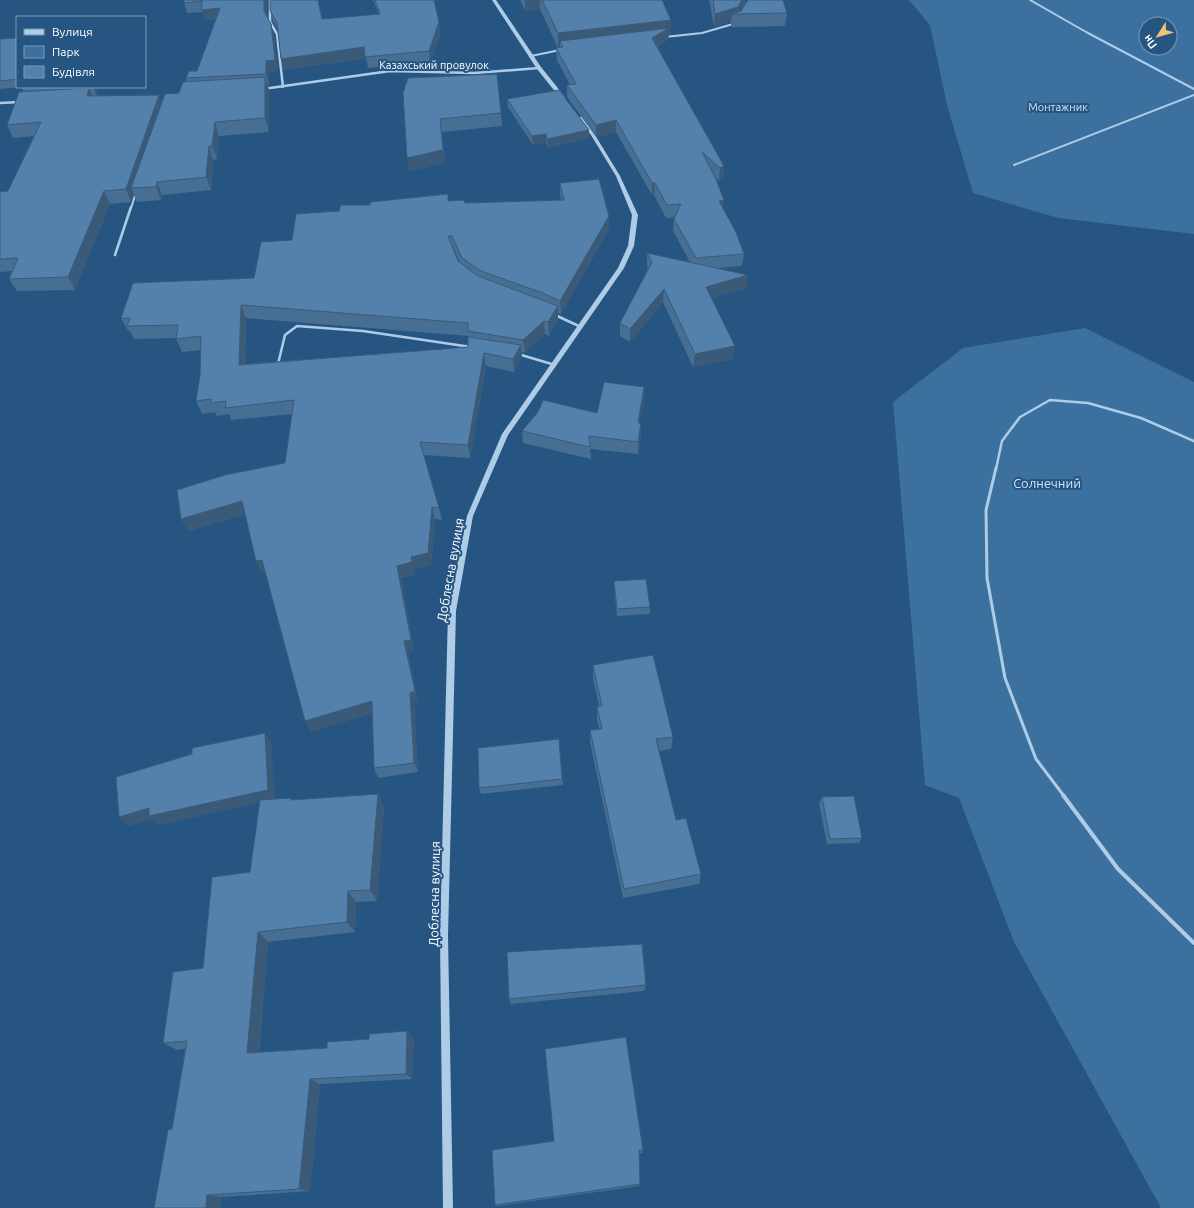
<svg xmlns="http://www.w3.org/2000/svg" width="1194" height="1208" font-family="Ubuntu,sans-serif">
<rect width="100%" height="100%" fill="#265582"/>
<path fill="#3b709f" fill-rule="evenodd" d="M 909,0 L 1194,0 L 1194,234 L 1058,218 L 973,193 L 947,105 L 930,25 ZM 1146,24 L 1170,24 L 1170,48 L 1146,48 Z
M 1085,328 L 1194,382 L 1194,1208 L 1161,1208 L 1014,942 L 959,798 L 925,785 L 893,402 L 963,348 Z"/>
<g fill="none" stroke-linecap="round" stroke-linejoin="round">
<path stroke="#afcce7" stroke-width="2" d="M 1030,0 L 1086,32 L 1194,89
M 665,37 L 702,33 L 733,24
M 531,56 L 560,50
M 1014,165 L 1194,95
M 131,208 L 136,193"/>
<path stroke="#afcce7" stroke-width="2.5" d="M 115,255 L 131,207
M 555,315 L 581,327
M 518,354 L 555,365
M 278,364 L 285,335 L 297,326 L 363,331 L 471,347
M 996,469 L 1002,441 L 1020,417 L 1050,400 L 1088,403 L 1141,418 L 1194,441"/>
<path stroke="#afcce7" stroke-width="3" d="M 996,468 L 986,510 L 987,578 L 1005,678 L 1036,759 L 1064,796"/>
<path stroke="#afcce7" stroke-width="4" d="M 1063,795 L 1118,869 L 1194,943"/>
<path stroke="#afcce7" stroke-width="2.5" d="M 270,0 L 270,22 L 277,34 L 283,87
M 263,89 L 390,71 L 474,73 L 539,68
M 0,103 L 20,102"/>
<path fill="#afcce7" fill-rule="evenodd" d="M 492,0 L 496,0 L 541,67 L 565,97 L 565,99 L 561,99 L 537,69 Z
M 578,117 L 582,117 L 595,135 L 620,176 L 638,215 L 634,246 L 624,268 L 508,435 L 473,516 L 456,611 L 448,936 L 453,1208 L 443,1208 L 440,936 L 448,611 L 467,516 L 502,434 L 618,268 L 628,246 L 632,215 L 616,176 L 591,135 L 578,118 Z"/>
</g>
<path fill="#476f94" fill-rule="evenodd" d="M 184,0 L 267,0 L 267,16 L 271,24 L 274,35 L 278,71 L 269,72 L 269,85 L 267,85 L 269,90 L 269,132 L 219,136 L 217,159 L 213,160 L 211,190 L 162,195 L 161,200 L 137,202 L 134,195 L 131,202 L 110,204 L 75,290 L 17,291 L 9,279 L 12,271 L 0,272 L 0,192 L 8,191 L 34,136 L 13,138 L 7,125 L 24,92 L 21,87 L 0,89 L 0,39 L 17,38 L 17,87 L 98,87 L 96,95 L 92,95 L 162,101 L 179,93 L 187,82 L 186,78 L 197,71 L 216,19 L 205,20 L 203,12 L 187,13 L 184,3 Z
M 373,0 L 434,0 L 441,33 L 430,62 L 368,68 L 366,58 L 284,70 L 281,59 L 278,30 L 273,21 L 270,10 L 322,19 L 379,14 Z
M 520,0 L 662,0 L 671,20 L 670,34 L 669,34 L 668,39 L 657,47 L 724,166 L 723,178 L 719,181 L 715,177 L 723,209 L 744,254 L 742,266 L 718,268 L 746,288 L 711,298 L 733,359 L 693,367 L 663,302 L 630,342 L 620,336 L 620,323 L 648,269 L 647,266 L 647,253 L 690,262 L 673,231 L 674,219 L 675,217 L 666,218 L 654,195 L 652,195 L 616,132 L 596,137 L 567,97 L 567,85 L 570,85 L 557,60 L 556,48 L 558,48 L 540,9 L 525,11 Z
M 709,0 L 745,0 L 745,6 L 787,13 L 785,26 L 731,27 L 731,21 L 714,27 Z
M 403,93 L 501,113 L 502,126 L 442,132 L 445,163 L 409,171 Z
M 507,99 L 589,130 L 589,138 L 548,148 L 546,142 L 533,145 L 508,107 Z
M 560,183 L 609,216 L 609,229 L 561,314 L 558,313 L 558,319 L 549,336 L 545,334 L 525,353 L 521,352 L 522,358 L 514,372 L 486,366 L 470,458 L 424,455 L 439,508 L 442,520 L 435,519 L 431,565 L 414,569 L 415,574 L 401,578 L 414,651 L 408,653 L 418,702 L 414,703 L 418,772 L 378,778 L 374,768 L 372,713 L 311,732 L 265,572 L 262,573 L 256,561 L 245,514 L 188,531 L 285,463 L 292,414 L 231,420 L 229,414 L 217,416 L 215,412 L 202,414 L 196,401 L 200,375 L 201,350 L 182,352 L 176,338 L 134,339 L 130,331 L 128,331 L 121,318 L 254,278 L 292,240 L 339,211 L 370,205 L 448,194 L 448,201 L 465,203 L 561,200 L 560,196 ZM 453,250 L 454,250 L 460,263 L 458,261 ZM 246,318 L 469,336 L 468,347 L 245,364 Z
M 644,387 L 644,399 L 639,423 L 641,423 L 641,436 L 638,454 L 590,449 L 591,459 L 523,443 L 522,431 L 597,413 Z
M 614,581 L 650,607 L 650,614 L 617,616 L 614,588 Z
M 593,665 L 673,737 L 671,749 L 659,751 L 676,820 L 701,874 L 699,884 L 623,898 L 590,742 L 590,730 L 599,729 L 597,719 L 597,707 L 599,706 L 593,678 Z
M 559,739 L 563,785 L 481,794 L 479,788 Z
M 271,743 L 274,799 L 293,800 L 378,794 L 384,807 L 377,901 L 356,902 L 355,932 L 268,942 L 259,1052 L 327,1048 L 414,1038 L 412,1079 L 320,1084 L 310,1191 L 221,1197 L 220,1208 L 154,1208 L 172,1129 L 185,1049 L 177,1050 L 163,1043 L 203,968 L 250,872 L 260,802 L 158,825 L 152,819 L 129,826 L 119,817 Z
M 822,797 L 862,838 L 859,843 L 827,844 L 819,803 Z
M 646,985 L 644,991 L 511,1004 L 509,999 Z
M 492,1150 L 643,1150 L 642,1153 L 639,1153 L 640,1184 L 639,1186 L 498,1206 L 495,1205 Z"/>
<path fill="#3a5a78" d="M 264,0 L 267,0 L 267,22 L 264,11 Z
M 525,0 L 540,0 L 540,9 L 525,11 Z
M 742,0 L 745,0 L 744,6 L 740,14 L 732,14 L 731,21 L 714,27 L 715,14 Z
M 220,8 L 223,19 L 205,20 L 202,10 Z
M 671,20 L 670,34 L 669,34 L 668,39 L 652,50 L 560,41 L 560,48 L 558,48 L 558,33 Z
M 439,22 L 441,33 L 430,62 L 429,51 Z
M 271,24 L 274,35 L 278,71 L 269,72 L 269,85 L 266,74 L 266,61 Z
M 364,47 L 366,58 L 284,70 L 281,59 Z
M 265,77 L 269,90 L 269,132 L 265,118 Z
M 93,87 L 98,87 L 96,95 Z
M 89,88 L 95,100 L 87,96 Z
M 159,95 L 164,107 L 131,188 L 134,195 L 131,202 L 126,189 Z
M 440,119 L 445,163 L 409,171 L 407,158 Z
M 616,120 L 616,132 L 596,137 L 596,125 Z
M 215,122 L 219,136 L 217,159 L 212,146 Z
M 589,130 L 589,138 L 548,148 L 547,139 Z
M 546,134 L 546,142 L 533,145 L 532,136 Z
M 209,146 L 213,160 L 211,190 L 206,177 Z
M 724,166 L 723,178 L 719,181 L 720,168 Z
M 157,182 L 162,195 L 161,200 L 156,187 Z
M 652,183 L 655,183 L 654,195 L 652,195 Z
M 104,191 L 110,204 L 75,290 L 68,277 Z
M 724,200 L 723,213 L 719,201 Z
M 609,216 L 609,229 L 561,314 L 560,301 Z
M 748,275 L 746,288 L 704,300 L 706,287 Z
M 664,289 L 663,302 L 630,342 L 630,329 Z
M 241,305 L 246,318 L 244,378 L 239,365 Z
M 558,306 L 558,319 L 549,336 L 548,322 Z
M 544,321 L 545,334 L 525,353 L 523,340 Z
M 521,345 L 522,358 L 514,372 L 513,359 Z
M 735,346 L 733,359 L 693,367 L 695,354 Z
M 484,353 L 486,366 L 470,458 L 468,445 Z
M 644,387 L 644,399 L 637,435 L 638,423 Z
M 641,423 L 641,436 L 638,454 L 638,442 Z
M 242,501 L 248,513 L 188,531 L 181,519 Z
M 432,507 L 435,519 L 431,565 L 414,569 L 415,574 L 401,578 L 414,651 L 408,653 L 418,702 L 414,703 L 418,772 L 414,763 L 404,641 L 397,566 L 411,557 Z
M 262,560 L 268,571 L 262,573 L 256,561 Z
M 372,701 L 376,712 L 311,732 L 305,721 Z
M 265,733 L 271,743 L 275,799 L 158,825 L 152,819 L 129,826 L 119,817 Z
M 378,794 L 384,807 L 377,901 L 370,890 Z
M 348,891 L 356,902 L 355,932 L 347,922 Z
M 258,932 L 268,942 L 258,1059 L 247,1053 Z
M 407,1031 L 414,1038 L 412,1079 L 406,1074 Z
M 310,1079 L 320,1084 L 310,1191 L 299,1189 Z
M 207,1195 L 221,1197 L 220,1208 L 206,1208 Z"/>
<path fill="#5381ac" stroke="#3a5a78" d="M 184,0 L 264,0 L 264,11 L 271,24 L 275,60 L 266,61 L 266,74 L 186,78 L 189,71 L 197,71 L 220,8 L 202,10 L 202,1 L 184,3 Z
M 270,0 L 318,0 L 322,19 L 380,14 L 375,0 L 434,0 L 439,22 L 429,51 L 365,57 L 364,47 L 281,59 L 277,23 L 270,10 Z
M 542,0 L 662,0 L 671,20 L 558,33 Z
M 713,0 L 742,0 L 738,7 L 715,14 Z
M 748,0 L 783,0 L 787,13 L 732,14 L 741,11 Z
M 669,28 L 652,38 L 724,166 L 720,168 L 702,152 L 716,179 L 724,200 L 719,201 L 736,232 L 744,254 L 696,258 L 674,219 L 681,204 L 667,205 L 655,183 L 652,183 L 616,120 L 596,125 L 567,85 L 576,84 L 556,48 L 563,47 L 560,41 Z
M 17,38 L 17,79 L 0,81 L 0,39 Z
M 497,74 L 501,113 L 440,119 L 443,150 L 407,158 L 403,93 L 408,78 Z
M 265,77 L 265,118 L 215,122 L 212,146 L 209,146 L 206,177 L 157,182 L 156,187 L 131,188 L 165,94 L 179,93 L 183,82 Z
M 89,88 L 87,96 L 159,95 L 126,189 L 104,191 L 68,277 L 9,279 L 18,258 L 0,259 L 0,192 L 8,191 L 41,122 L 7,125 L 19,92 Z
M 559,90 L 589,130 L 547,139 L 546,134 L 532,136 L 507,99 Z
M 599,179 L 609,216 L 560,301 L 543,293 L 481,271 L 462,258 L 452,236 L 448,236 L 458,261 L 478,276 L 558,306 L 548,322 L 544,321 L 523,340 L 468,331 L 468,323 L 241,305 L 239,365 L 468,347 L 468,337 L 521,345 L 513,359 L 484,353 L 468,445 L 420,442 L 439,508 L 432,507 L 428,553 L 411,557 L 412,562 L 397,566 L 411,640 L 404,641 L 415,691 L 410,693 L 414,763 L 374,768 L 372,701 L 305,721 L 262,560 L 256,561 L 242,501 L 181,519 L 177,490 L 225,475 L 285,463 L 294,400 L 225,408 L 226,401 L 211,403 L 211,399 L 196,401 L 200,375 L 201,336 L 176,339 L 178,325 L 127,326 L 130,318 L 121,318 L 133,283 L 254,278 L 261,242 L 292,240 L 296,214 L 339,211 L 341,205 L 370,205 L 370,202 L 448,194 L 448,201 L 464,200 L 465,203 L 564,200 L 560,183 Z
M 647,253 L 748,275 L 706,287 L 735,346 L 695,354 L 664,289 L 630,329 L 620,323 L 652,262 Z
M 604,382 L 644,387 L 638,423 L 641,423 L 638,442 L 589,436 L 590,447 L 522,431 L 538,412 L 543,400 L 597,413 Z
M 646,579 L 650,607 L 617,609 L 614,581 Z
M 653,655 L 673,737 L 656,739 L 676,820 L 686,818 L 701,874 L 624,889 L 590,730 L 602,729 L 597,707 L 602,706 L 593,665 Z
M 265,733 L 268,790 L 149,816 L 149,808 L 119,817 L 116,777 L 192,754 L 192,748 Z
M 559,739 L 562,779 L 479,788 L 478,748 Z
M 378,794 L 370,890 L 348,891 L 347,922 L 258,932 L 247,1053 L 327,1048 L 327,1042 L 369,1039 L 369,1034 L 407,1031 L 406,1074 L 310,1079 L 299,1189 L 207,1195 L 206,1208 L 154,1208 L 168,1130 L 172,1129 L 187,1041 L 163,1043 L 173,972 L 203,968 L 212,877 L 250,872 L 260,800 L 291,798 L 291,800 Z
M 854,796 L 862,838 L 830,839 L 822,797 Z
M 642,944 L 646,985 L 509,999 L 507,952 Z
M 626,1037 L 643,1150 L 639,1150 L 640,1184 L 495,1205 L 492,1150 L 554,1141 L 545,1049 Z"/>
<g text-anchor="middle" stroke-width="4" stroke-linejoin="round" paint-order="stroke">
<g font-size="11" fill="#fff" stroke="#265582">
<text x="434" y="69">Казахський провулок</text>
</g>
<g font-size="11" fill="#d2e5f5" stroke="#265582">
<text x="1058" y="111">Монтажник</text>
</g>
<g font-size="13" fill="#d2e5f5" stroke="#265582">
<text x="1047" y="488">Солнечний</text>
</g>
<g font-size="13" fill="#fff" stroke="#265582">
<text transform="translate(450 570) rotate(-80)" y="5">Доблесна вулиця</text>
<text transform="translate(434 894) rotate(-89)" y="5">Доблесна вулиця</text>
</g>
</g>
<rect x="16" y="16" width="130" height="72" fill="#265582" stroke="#7d99b4"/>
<rect x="24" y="29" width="20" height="6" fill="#afcce7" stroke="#7d99b4"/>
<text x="52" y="36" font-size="12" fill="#ffffff">Вулиця</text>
<rect x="24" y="46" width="20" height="12" fill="#3b709f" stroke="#7d99b4"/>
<text x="52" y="56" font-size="12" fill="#ffffff">Парк</text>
<rect x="24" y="66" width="20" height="12" fill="#5381ac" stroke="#7d99b4"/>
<text x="52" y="76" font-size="12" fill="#ffffff">Будівля</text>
<g transform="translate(1158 36) rotate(233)"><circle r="19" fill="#265582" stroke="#7d99b4"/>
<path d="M0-3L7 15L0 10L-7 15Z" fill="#efc274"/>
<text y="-6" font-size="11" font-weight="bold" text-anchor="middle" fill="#ffffff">Пн</text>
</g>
</svg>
